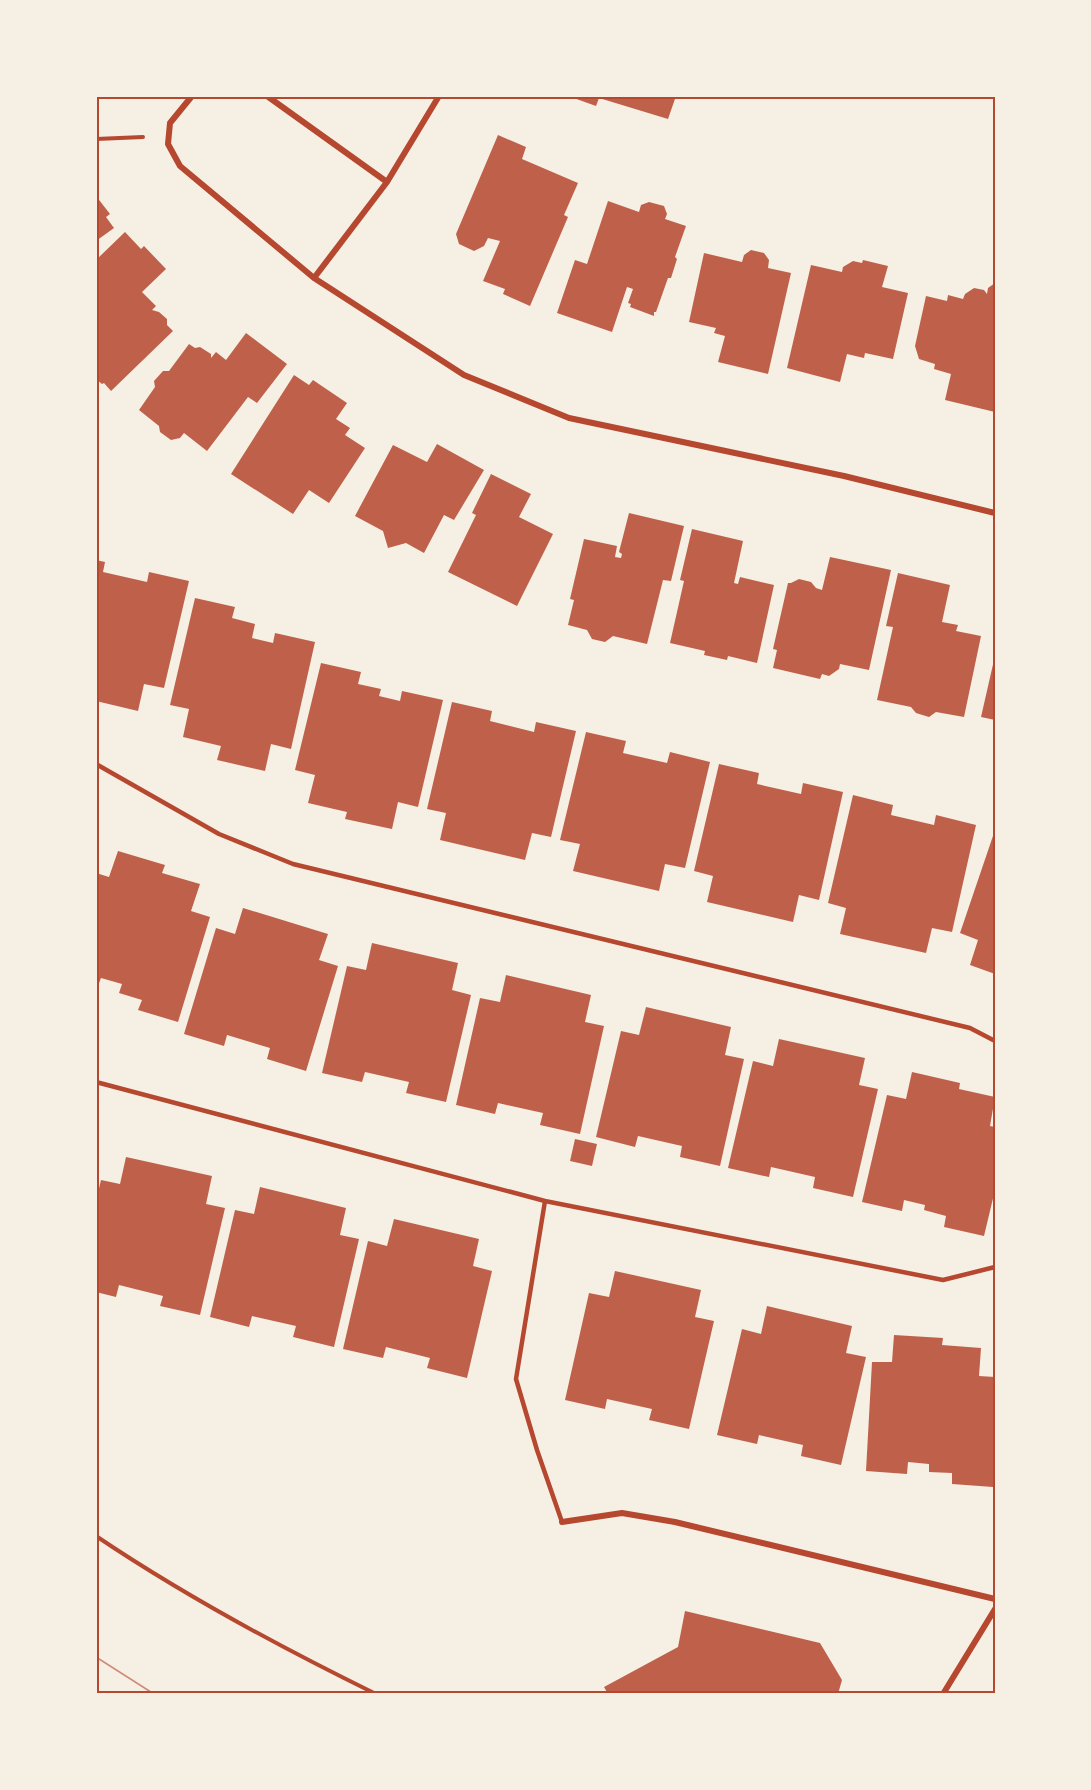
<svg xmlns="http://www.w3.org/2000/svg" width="1091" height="1790" font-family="'Libre Baskerville',serif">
<rect width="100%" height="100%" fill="#f6efe4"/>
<path fill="#bf614a" d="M 568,96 L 676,96 L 668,119 L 599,98 L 596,106 Z
M 498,135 L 526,147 L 522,159 L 578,183 L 564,215 L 568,217 L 530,306 L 503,294 L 505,289 L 483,281 L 500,241 L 488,238 L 484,246 L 474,251 L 459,244 L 456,234 Z
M 96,196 L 110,214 L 106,217 L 114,228 L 96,241 Z
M 608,201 L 639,212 L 641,205 L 649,202 L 664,206 L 667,214 L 665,219 L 686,226 L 675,257 L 677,259 L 671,278 L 668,278 L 656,312 L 654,312 L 654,316 L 630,307 L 631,304 L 628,303 L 633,289 L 627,287 L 612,332 L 557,313 L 575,260 L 587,264 Z
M 125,232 L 141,249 L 144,246 L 166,269 L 142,292 L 156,306 L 152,310 L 159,312 L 167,319 L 167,325 L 173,331 L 111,391 L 104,383 L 102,384 L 96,379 L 96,260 Z
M 751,250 L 764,253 L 769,260 L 768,268 L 791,273 L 768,374 L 718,362 L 725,336 L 714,333 L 716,328 L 689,322 L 704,253 L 742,262 L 744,255 Z
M 863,260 L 888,266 L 882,287 L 908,293 L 893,359 L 865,353 L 864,358 L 847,354 L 840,382 L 787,368 L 811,265 L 842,272 L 843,267 L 853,261 L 862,263 Z
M 995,283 L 995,412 L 945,400 L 951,374 L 934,369 L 935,364 L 919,359 L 915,346 L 926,296 L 947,301 L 948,295 L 963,299 L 965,294 L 974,288 L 984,290 L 987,294 L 988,288 Z
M 246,333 L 287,364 L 257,403 L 248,397 L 207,451 L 184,433 L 180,438 L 171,440 L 160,432 L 159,426 L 139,410 L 155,387 L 154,381 L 163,371 L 169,371 L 189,344 L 195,348 L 200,347 L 211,354 L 211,358 L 216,352 L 226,360 Z
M 294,375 L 309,385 L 313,380 L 347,403 L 336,419 L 350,428 L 345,435 L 365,448 L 329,503 L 309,490 L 293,514 L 231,474 Z
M 437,444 L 484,470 L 454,520 L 444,515 L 424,553 L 406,543 L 388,548 L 383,531 L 355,516 L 393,445 L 427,462 Z
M 491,474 L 531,494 L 519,517 L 553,534 L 517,606 L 448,572 L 476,515 L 472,513 Z
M 629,513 L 684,526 L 671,581 L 663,580 L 647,644 L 613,636 L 605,642 L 592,639 L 587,630 L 568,625 L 574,600 L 570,599 L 584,539 L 617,546 L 615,557 L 621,558 L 622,554 L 619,552 Z
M 692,529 L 743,541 L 734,583 L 738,584 L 740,577 L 774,585 L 757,663 L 728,656 L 727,660 L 704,655 L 705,651 L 670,643 L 684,581 L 680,580 Z
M 830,557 L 891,570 L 869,670 L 840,664 L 839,669 L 829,676 L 822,674 L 820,679 L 773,668 L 777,650 L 773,649 L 788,583 L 791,583 L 799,579 L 811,582 L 816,588 L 822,590 Z
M 96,560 L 105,562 L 103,572 L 147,582 L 149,572 L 189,581 L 164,688 L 144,684 L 138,711 L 96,701 Z
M 898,573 L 950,585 L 942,622 L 958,625 L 956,631 L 981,636 L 964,717 L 936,712 L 929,717 L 916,713 L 911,707 L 877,700 L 893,627 L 886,626 Z
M 195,598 L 235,607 L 232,618 L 255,624 L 252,638 L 273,643 L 275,633 L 315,642 L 291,749 L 271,744 L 265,771 L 217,760 L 221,746 L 183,737 L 189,709 L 170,705 Z
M 994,660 L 995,660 L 995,720 L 981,717 Z
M 321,663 L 361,672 L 358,684 L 381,689 L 379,696 L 400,701 L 402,691 L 443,700 L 418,807 L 398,802 L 392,829 L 345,819 L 347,812 L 308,803 L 315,775 L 295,770 Z
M 452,702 L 492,711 L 490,721 L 534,732 L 536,722 L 576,731 L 551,837 L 532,833 L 525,860 L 440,840 L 446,813 L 427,809 Z
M 586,732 L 626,741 L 623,753 L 667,763 L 670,752 L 710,762 L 685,868 L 665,864 L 659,891 L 573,871 L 580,844 L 560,840 Z
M 719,764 L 759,773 L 757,784 L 801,794 L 803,783 L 843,792 L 819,900 L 799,895 L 793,922 L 707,902 L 713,876 L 694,871 Z
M 853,795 L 893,805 L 891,815 L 934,825 L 936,815 L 976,825 L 952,932 L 932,928 L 926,953 L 840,934 L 846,908 L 828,903 Z
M 995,830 L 995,974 L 970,965 L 978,940 L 960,933 Z
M 118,851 L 165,865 L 162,873 L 200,884 L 191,911 L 210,917 L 178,1022 L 138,1010 L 142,1000 L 119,993 L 122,984 L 101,978 L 96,991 L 96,873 L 109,877 Z
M 243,908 L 328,934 L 319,960 L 338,966 L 306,1071 L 267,1059 L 270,1048 L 227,1035 L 224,1046 L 184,1034 L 216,928 L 235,934 Z
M 372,943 L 458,963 L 452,990 L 471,995 L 446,1102 L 406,1093 L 409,1082 L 365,1072 L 362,1082 L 322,1073 L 347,966 L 366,970 Z
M 506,975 L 591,995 L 585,1022 L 604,1026 L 580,1134 L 540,1125 L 543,1113 L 498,1103 L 495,1114 L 456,1105 L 480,998 L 500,1002 Z
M 646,1007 L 731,1027 L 725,1055 L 744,1059 L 720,1166 L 680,1157 L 682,1146 L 638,1136 L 635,1147 L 596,1137 L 621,1031 L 639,1035 Z
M 779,1039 L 865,1058 L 859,1085 L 878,1089 L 853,1197 L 813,1188 L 815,1177 L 771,1167 L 769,1177 L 728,1168 L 753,1061 L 773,1066 Z
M 912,1072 L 960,1083 L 959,1089 L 995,1097 L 990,1126 L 995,1127 L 995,1190 L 984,1236 L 944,1227 L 946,1216 L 924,1210 L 925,1205 L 904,1200 L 902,1211 L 862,1202 L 887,1095 L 906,1099 Z
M 575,1139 L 597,1144 L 592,1166 L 570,1161 Z
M 126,1157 L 212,1176 L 206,1204 L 225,1208 L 200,1315 L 160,1306 L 163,1296 L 119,1285 L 116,1297 L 96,1292 L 96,1201 L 101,1180 L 120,1184 Z
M 260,1187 L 346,1208 L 340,1235 L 359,1239 L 334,1347 L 293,1337 L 296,1326 L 252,1316 L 249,1327 L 210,1317 L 235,1210 L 254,1214 Z
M 394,1219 L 479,1239 L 473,1266 L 492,1271 L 467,1378 L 427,1368 L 430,1358 L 386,1347 L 383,1358 L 343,1349 L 368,1241 L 387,1246 Z
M 615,1271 L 701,1290 L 695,1317 L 714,1321 L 689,1429 L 649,1420 L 652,1409 L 607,1399 L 605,1409 L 565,1400 L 589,1293 L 609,1297 Z
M 767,1306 L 852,1326 L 846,1353 L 866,1357 L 841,1465 L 801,1456 L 803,1445 L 759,1435 L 757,1444 L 717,1435 L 742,1329 L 761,1334 Z
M 894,1335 L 943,1338 L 942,1345 L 981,1348 L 979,1376 L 995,1377 L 993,1487 L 952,1484 L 952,1473 L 929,1472 L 929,1464 L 908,1462 L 907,1474 L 866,1471 L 872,1362 L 892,1362 Z
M 685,1611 L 820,1643 L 842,1680 L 838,1694 L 608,1694 L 604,1687 L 678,1647 Z"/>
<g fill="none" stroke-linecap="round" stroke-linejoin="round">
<path stroke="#b5482f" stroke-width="4" d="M 96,139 L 143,137
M 96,1536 C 185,1596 280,1647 376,1694"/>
<path stroke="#b5482f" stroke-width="4.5" d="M 96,764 L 219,834 L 293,864 L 970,1028 L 995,1041
M 96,1082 L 545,1201 L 943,1280 L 995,1267
M 545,1201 L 516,1379 L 537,1450 L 562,1522"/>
<path stroke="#b5482f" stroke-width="6" d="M 192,96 L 170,123 L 168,144 L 180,166 L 314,278
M 267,96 L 387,182
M 439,96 L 387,182 L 314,278 L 464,375 L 569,418 L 844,476 L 995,513
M 562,1522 L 622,1513 L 675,1522 L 995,1599
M 943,1694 L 995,1609"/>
<path stroke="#cf8b77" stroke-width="1.5" d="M 96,1657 L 154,1694
M 96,1690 L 102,1694"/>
</g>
<rect width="1091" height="1790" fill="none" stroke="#f6efe4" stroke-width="195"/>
<rect x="98" y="98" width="896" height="1594" fill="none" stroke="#b5482f" stroke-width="2"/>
</svg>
